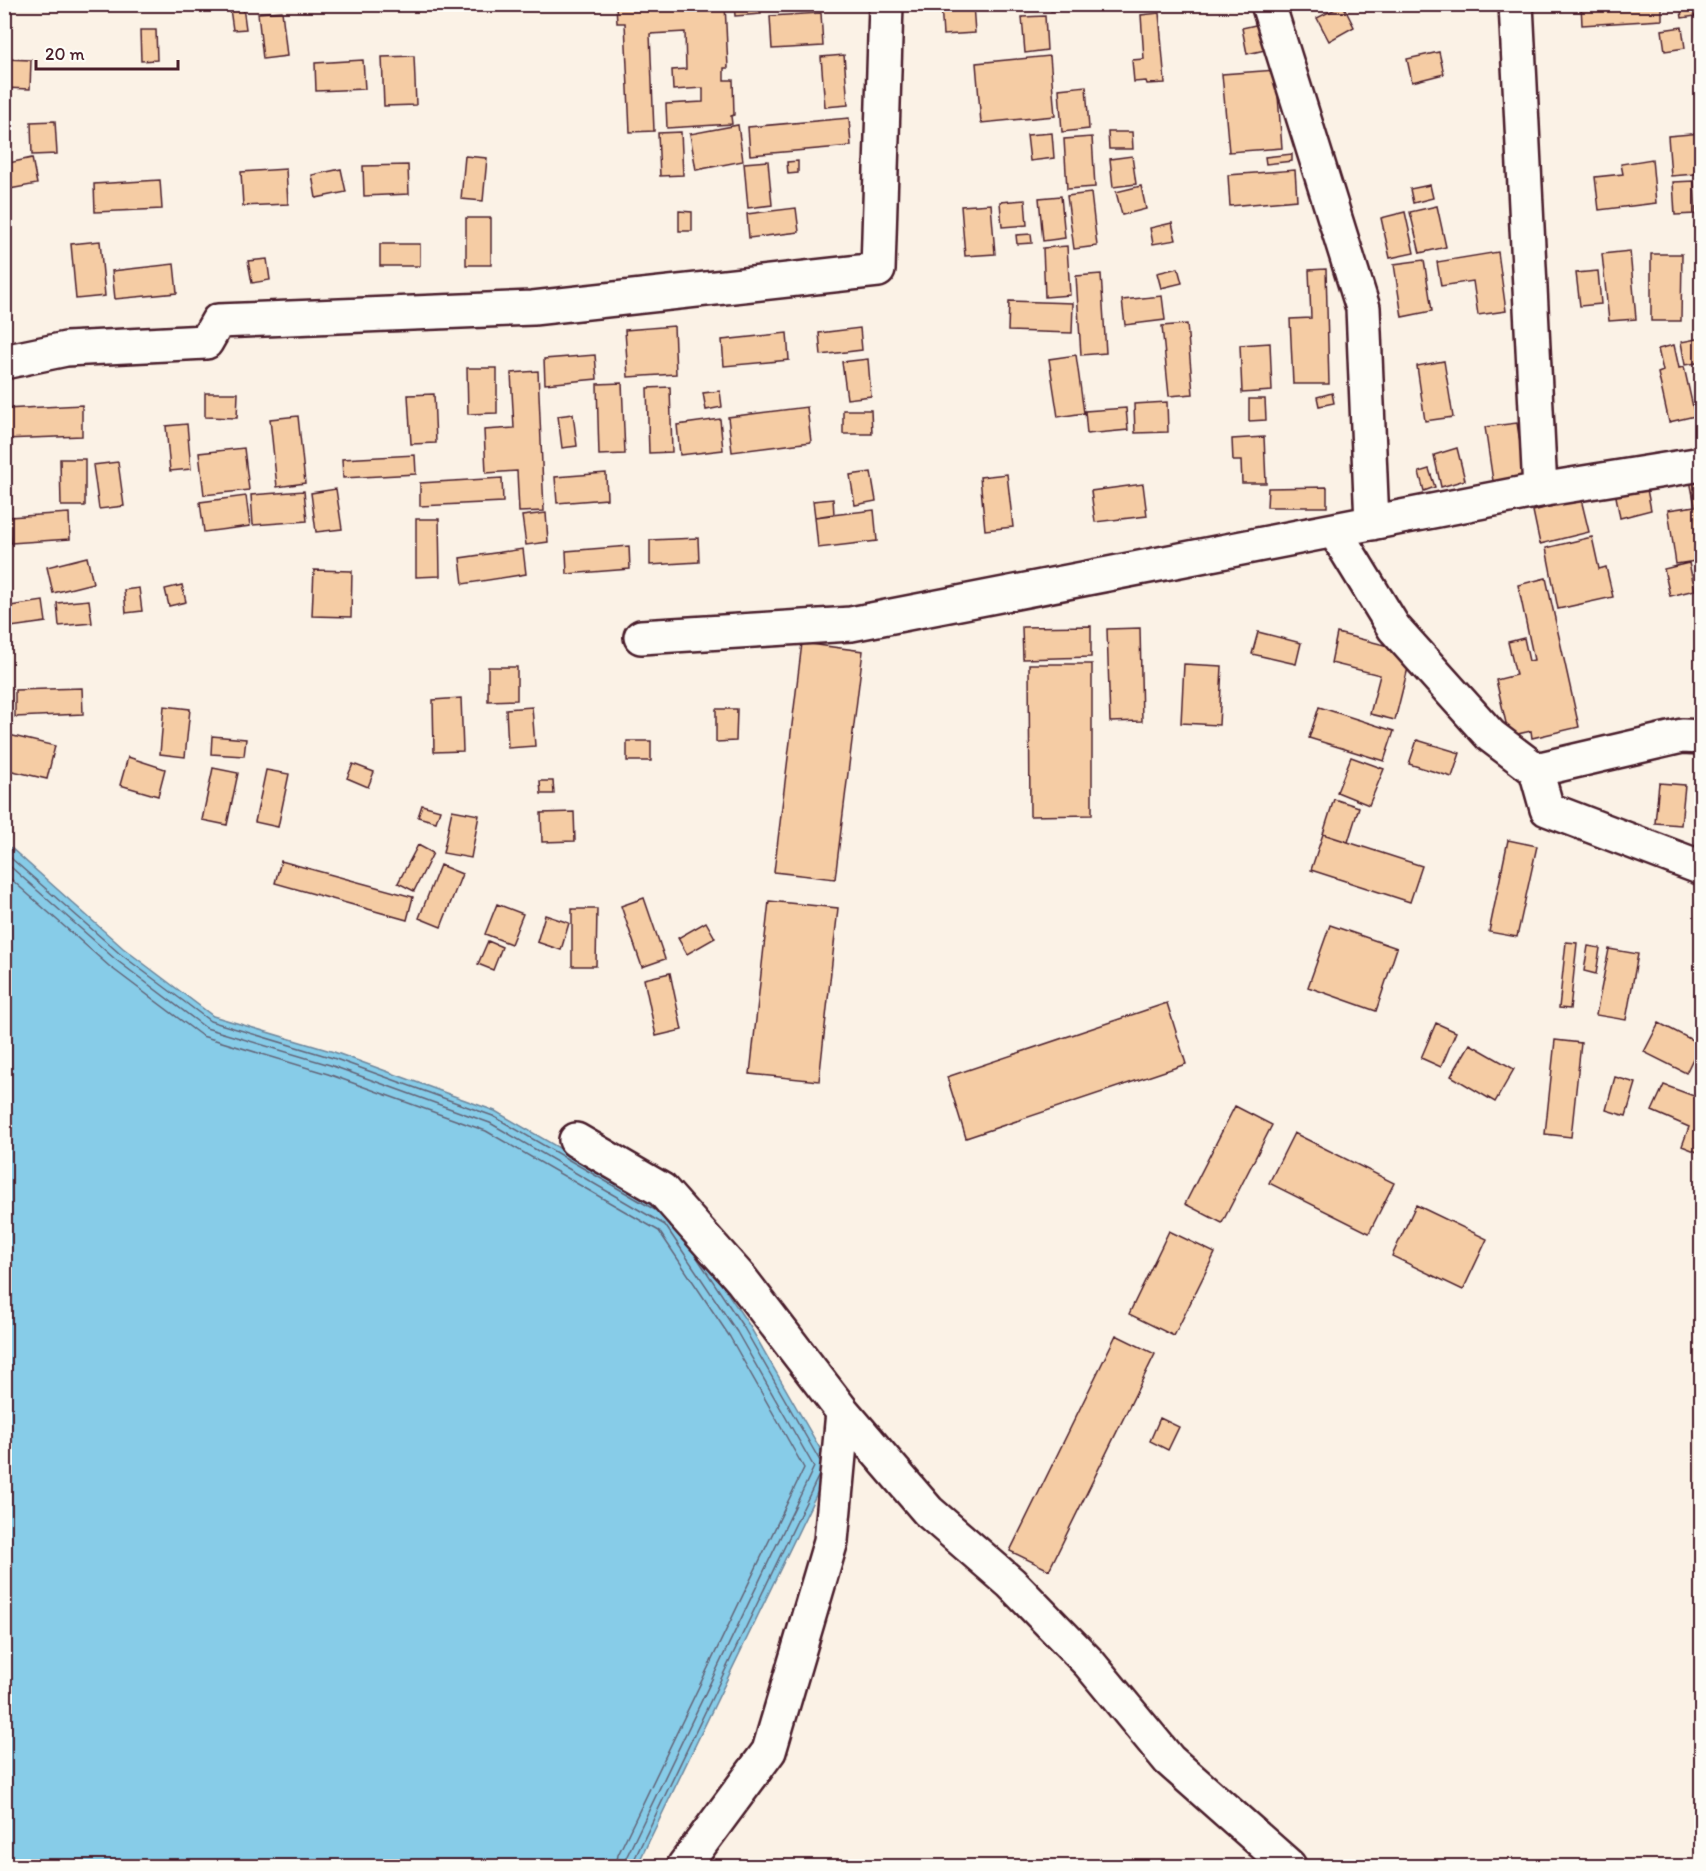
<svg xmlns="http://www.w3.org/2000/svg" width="1706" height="1871" font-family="Itim,sans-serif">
<rect width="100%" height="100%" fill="#fbf2e6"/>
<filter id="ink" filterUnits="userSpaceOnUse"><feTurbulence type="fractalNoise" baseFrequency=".0167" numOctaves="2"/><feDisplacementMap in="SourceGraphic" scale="12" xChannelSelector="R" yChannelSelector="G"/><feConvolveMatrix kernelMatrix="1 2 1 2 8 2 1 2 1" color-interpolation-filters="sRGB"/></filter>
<g filter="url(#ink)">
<path fill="#87cce8" stroke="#6f879c" stroke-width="1.5" d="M 4,846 L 11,848 L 123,948 L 213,1016 L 334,1052 L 495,1111 L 675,1215 L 749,1325 L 830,1466 L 637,1866 L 5,1866 Z"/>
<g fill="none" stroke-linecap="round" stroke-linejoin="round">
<path stroke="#626477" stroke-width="1.5" d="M 4,852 L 119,953 L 210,1021 L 333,1058 L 493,1116 L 657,1211
M 4,861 L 115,959 L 206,1028 L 330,1065 L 490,1123 L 665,1225 L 737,1332 L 814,1467 L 626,1858 L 625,1866
M 4,873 L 109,966 L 202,1036 L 328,1074 L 486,1131 L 659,1231 L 730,1337 L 804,1468 L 618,1855 L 616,1866
M 692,1250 L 744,1328 L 820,1461
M 632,1866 L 633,1862 L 819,1475"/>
</g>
<path fill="#f5cca4" stroke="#4a1f2b" stroke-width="1.5" d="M 616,4 L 725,4 L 728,68 L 724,68 L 724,80 L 733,80 L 734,115 L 731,116 L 732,124 L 667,128 L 666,104 L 703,102 L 703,88 L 673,90 L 672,70 L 686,69 L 685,32 L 650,34 L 654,131 L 630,132 L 625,23 L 617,23 Z
M 734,4 L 760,4 L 761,14 L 735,16 Z
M 941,4 L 973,4 L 975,33 L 943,35 Z
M 1003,4 L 1043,4 L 1043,5 L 1003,8 Z
M 1051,4 L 1120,4 L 1051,11 Z
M 1581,4 L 1662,4 L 1662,20 L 1582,25 Z
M 1680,4 L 1702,4 L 1702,15 L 1682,18 Z
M 1343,5 L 1354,27 L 1329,41 L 1317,18 Z
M 243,7 L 246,29 L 233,30 L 230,9 Z
M 282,11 L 287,56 L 263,59 L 258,13 Z
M 821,13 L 823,46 L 772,49 L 770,16 Z
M 1159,13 L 1165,83 L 1147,84 L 1146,81 L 1134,82 L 1132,60 L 1144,59 L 1141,15 Z
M 1045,16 L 1047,50 L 1025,53 L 1022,17 Z
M 1260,24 L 1265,50 L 1247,54 L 1242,28 Z
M 1682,27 L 1685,48 L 1665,51 L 1662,30 Z
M 140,30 L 156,30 L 157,60 L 141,61 Z
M 1439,52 L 1444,74 L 1412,82 L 1407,59 Z
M 844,55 L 848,105 L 825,107 L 821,57 Z
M 414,56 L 416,105 L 384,106 L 382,57 Z
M 1050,56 L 1055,116 L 981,123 L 976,63 Z
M 4,59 L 31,60 L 30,89 L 4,88 Z
M 363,60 L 365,89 L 316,91 L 315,63 Z
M 1276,70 L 1282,148 L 1229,152 L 1222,74 Z
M 1086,86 L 1089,129 L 1062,132 L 1059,89 Z
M 849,118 L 851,146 L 750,155 L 748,127 Z
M 55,121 L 57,154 L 32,155 L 31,122 Z
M 738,125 L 743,161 L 696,170 L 690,134 Z
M 681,132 L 683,175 L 660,176 L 658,133 Z
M 1108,132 L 1132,132 L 1133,149 L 1109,149 Z
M 1052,133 L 1054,158 L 1030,161 L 1027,135 Z
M 1702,133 L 1702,163 L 1695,164 L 1695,174 L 1671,176 L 1668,136 Z
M 1092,137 L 1095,187 L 1067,189 L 1064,139 Z
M 1292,154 L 1292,161 L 1266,164 L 1265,157 Z
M 465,156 L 487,158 L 483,201 L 461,199 Z
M 1132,156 L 1136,184 L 1113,187 L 1110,159 Z
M 32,158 L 37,184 L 4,190 L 4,164 Z
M 1652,159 L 1656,203 L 1599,210 L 1595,177 L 1623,174 L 1621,164 Z
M 768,161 L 772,205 L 748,208 L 744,163 Z
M 798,161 L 798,173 L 788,174 L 787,162 Z
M 408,165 L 409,194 L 364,196 L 363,166 Z
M 286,169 L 288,204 L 243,206 L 241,172 Z
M 341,169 L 346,192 L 316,198 L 312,175 Z
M 1295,170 L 1297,200 L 1230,206 L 1228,175 Z
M 160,180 L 162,209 L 95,212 L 94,184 Z
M 1694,181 L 1696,214 L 1675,215 L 1673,182 Z
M 1430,185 L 1433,198 L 1413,203 L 1410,189 Z
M 1141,186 L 1146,209 L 1122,215 L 1116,192 Z
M 1091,193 L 1097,246 L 1074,249 L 1067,196 Z
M 1061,196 L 1065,238 L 1043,241 L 1039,198 Z
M 1025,200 L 1027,225 L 1002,227 L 1000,202 Z
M 991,204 L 995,254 L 965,256 L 961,206 Z
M 1437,206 L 1446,247 L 1420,253 L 1410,212 Z
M 796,208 L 799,232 L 749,238 L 747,214 Z
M 679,211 L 692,212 L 692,231 L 679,231 Z
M 1405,212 L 1414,253 L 1390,258 L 1381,218 Z
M 466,218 L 491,218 L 491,265 L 466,265 Z
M 1172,223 L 1176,240 L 1153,244 L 1150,228 Z
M 1031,234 L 1032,243 L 1017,244 L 1016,235 Z
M 100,241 L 105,296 L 76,299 L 71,244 Z
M 380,244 L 420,244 L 420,266 L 380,266 Z
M 1067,246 L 1070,295 L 1045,297 L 1043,248 Z
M 1630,251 L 1636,319 L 1609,321 L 1602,254 Z
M 1498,252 L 1506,311 L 1478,315 L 1473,281 L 1441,286 L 1437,262 Z
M 1651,254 L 1682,254 L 1681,321 L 1651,321 Z
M 267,259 L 270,280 L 252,283 L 248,261 Z
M 1424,260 L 1432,311 L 1402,317 L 1394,264 Z
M 174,264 L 177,293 L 115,299 L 112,271 Z
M 1178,268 L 1182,283 L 1161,288 L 1157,273 Z
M 1326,269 L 1329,384 L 1293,384 L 1290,319 L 1311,318 L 1309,270 Z
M 1598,271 L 1601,304 L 1580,306 L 1576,273 Z
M 1101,274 L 1106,353 L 1081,355 L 1076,276 Z
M 1162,296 L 1165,320 L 1125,325 L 1122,300 Z
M 1009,301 L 1073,303 L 1072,333 L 1008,331 Z
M 1187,324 L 1193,394 L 1169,396 L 1162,326 Z
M 674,326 L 676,374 L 628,377 L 625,330 Z
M 860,328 L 862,350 L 821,355 L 819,333 Z
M 787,333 L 789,360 L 724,366 L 722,340 Z
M 1702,338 L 1702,362 L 1685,365 L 1681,342 Z
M 1270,343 L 1272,391 L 1242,393 L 1240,345 Z
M 1674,345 L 1679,368 L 1684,367 L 1695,416 L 1669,422 L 1658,373 L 1663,371 L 1658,349 Z
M 595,355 L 597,379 L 545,384 L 544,359 Z
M 1076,355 L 1084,413 L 1058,417 L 1049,359 Z
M 868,359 L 871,396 L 847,399 L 842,362 Z
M 1444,361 L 1453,417 L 1425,421 L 1417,366 Z
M 467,368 L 497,368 L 497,413 L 468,414 Z
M 538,371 L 544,511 L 519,512 L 517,471 L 486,473 L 484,430 L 514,428 L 511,373 Z
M 622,383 L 625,454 L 599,455 L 597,384 Z
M 1698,386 L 1702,386 L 1702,406 Z
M 670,387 L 672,452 L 649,453 L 647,388 Z
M 720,391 L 722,407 L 706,410 L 703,393 Z
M 205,393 L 238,393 L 237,418 L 205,417 Z
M 1332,393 L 1334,403 L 1319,406 L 1317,397 Z
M 434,394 L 436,443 L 411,444 L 408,395 Z
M 1249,399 L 1265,399 L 1266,420 L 1249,421 Z
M 1167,402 L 1168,432 L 1135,433 L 1134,404 Z
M 82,405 L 82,436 L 4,439 L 4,409 Z
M 807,407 L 811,442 L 732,452 L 728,417 Z
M 1126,408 L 1128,430 L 1087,434 L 1085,411 Z
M 843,410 L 871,410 L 872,434 L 843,434 Z
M 573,414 L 577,446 L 562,448 L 558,416 Z
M 298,416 L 305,483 L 277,487 L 270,419 Z
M 720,419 L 723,450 L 680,455 L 677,425 Z
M 1517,423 L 1525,477 L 1493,481 L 1485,427 Z
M 187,424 L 191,469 L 170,471 L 166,426 Z
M 1264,437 L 1266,483 L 1242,483 L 1241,461 L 1233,461 L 1232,439 Z
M 244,448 L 249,490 L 204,495 L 199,453 Z
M 1457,448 L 1465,480 L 1441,487 L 1434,455 Z
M 415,455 L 416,474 L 343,478 L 342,459 Z
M 60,459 L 85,459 L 85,506 L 61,506 Z
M 118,462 L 124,506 L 99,509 L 93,465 Z
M 1429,469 L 1435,487 L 1424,491 L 1419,472 Z
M 871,472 L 876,501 L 855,505 L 850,475 Z
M 606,473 L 607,499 L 557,503 L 555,477 Z
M 1007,474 L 1013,527 L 985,530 L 980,477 Z
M 502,478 L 503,502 L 420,506 L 420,483 Z
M 1702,478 L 1702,560 L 1676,564 L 1668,510 L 1695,506 L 1690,480 Z
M 1143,484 L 1147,516 L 1095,522 L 1091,491 Z
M 1646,484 L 1651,510 L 1620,518 L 1615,491 Z
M 1327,487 L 1327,507 L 1267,507 L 1268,488 Z
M 336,489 L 342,529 L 316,532 L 311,493 Z
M 304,491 L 307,521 L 253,525 L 251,495 Z
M 246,496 L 250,526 L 204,532 L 200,502 Z
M 833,499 L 834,514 L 815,517 L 813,501 Z
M 1581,499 L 1589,532 L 1540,544 L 1533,511 Z
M 874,510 L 877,541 L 818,548 L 815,517 Z
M 69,513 L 70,539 L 11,543 L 9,517 Z
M 546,513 L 548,542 L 526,545 L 522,516 Z
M 416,519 L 439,519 L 440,576 L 416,577 Z
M 1592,537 L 1599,569 L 1606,567 L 1613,597 L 1558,609 L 1546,548 Z
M 698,538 L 699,562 L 650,565 L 650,540 Z
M 629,546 L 630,569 L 567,574 L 566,551 Z
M 523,549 L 526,574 L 463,584 L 460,558 Z
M 87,557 L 93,583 L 53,593 L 47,567 Z
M 1689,563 L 1695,590 L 1670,596 L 1664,569 Z
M 1702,563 L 1702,592 L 1695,565 Z
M 314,570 L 352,571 L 351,617 L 312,616 Z
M 1546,578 L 1579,727 L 1532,738 L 1531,731 L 1509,736 L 1496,680 L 1516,675 L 1508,642 L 1524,638 L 1529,661 L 1534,660 L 1518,585 Z
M 182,585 L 186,602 L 169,606 L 165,589 Z
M 139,588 L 142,611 L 126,613 L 124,590 Z
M 89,600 L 92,623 L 59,626 L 57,603 Z
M 43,601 L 46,622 L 4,628 L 4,607 Z
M 1091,626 L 1091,657 L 1023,659 L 1022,627 Z
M 1140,628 L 1142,721 L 1110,722 L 1107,629 Z
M 1258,632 L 1301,643 L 1296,664 L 1252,654 Z
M 1337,633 L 1412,652 L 1395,720 L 1370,714 L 1380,675 L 1331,663 Z
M 802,643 L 863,651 L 835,879 L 774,872 Z
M 1029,664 L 1092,664 L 1092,815 L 1030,816 Z
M 1184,664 L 1222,666 L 1219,725 L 1181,723 Z
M 488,667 L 517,667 L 517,700 L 488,701 Z
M 82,688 L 83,714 L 15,717 L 15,690 Z
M 461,698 L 463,751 L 434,752 L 433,700 Z
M 164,706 L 190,709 L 185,757 L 160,754 Z
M 532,707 L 535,746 L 508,748 L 506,709 Z
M 1319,707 L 1394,731 L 1384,761 L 1309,738 Z
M 716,709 L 737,709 L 736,741 L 716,742 Z
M 9,735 L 55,746 L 47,779 L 4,769 L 4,753 Z
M 212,736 L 246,739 L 244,756 L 211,754 Z
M 1417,740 L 1460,753 L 1452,777 L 1409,764 Z
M 627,741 L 651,741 L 651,761 L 627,761 Z
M 128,757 L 165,769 L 158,796 L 120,785 Z
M 1351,757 L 1384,769 L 1369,805 L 1337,792 Z
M 353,764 L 374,772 L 368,787 L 347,778 Z
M 213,768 L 238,773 L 227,825 L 202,820 Z
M 266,770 L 289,774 L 278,827 L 255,822 Z
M 540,781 L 553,781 L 554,794 L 541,794 Z
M 1659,783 L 1685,785 L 1681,825 L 1655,823 Z
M 1334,799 L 1359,807 L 1348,842 L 1323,834 Z
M 422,805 L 440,810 L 436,822 L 418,817 Z
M 452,810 L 479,815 L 471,858 L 443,853 Z
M 574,812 L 575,841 L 542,842 L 541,813 Z
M 1323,834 L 1422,866 L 1410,902 L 1311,870 Z
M 1508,840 L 1537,846 L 1517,937 L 1489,932 Z
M 418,845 L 433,853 L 414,891 L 398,883 Z
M 281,861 L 413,897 L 407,920 L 275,883 Z
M 440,865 L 462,874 L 441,927 L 419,918 Z
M 644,898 L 665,959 L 642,967 L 621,906 Z
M 769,901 L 838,908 L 819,1081 L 750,1074 Z
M 497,904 L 523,914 L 511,944 L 485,934 Z
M 572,909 L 597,909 L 596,966 L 572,966 Z
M 545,915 L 569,923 L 561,950 L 537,942 Z
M 706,922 L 715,938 L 687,954 L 678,938 Z
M 1330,925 L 1397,948 L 1376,1011 L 1308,987 Z
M 488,941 L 502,947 L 493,970 L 478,964 Z
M 1566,942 L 1577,943 L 1570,1009 L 1559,1008 Z
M 1588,946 L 1600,948 L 1596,974 L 1584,971 Z
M 1609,949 L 1638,954 L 1626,1020 L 1596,1015 Z
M 670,973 L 682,1030 L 656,1036 L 644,979 Z
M 1167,1003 L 1186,1064 L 966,1138 L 947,1077 Z
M 1436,1023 L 1456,1032 L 1441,1067 L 1421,1058 Z
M 1659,1023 L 1700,1044 L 1686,1073 L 1644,1052 Z
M 1555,1040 L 1581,1043 L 1571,1137 L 1545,1134 Z
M 1470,1044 L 1514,1069 L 1495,1102 L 1451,1076 Z
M 1615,1077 L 1636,1083 L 1626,1116 L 1606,1110 Z
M 1664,1085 L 1702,1099 L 1702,1154 L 1682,1146 L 1689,1127 L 1652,1111 Z
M 1235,1106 L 1272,1125 L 1222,1223 L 1185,1204 Z
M 1294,1133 L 1394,1183 L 1369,1233 L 1269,1183 Z
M 1416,1205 L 1487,1239 L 1463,1290 L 1392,1256 Z
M 1169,1231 L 1215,1253 L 1174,1336 L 1129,1314 Z
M 1116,1335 L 1155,1354 L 1049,1570 L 1010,1551 Z
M 1160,1418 L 1179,1427 L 1168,1450 L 1150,1441 Z"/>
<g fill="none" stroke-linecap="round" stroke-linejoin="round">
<g stroke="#4a1f2b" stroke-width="38">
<path id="minor" d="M 1268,4 L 1363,308 L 1372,523
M 1516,4 L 1540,490
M 4,362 L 66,349 L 206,342 L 218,321 L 533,308 L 878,270 L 886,4
M 1334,530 L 1394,628 L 1491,736 L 1536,770
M 641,637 L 851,624 L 1540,490 L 1702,464
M 1702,737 L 1682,736 L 1536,770 L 1547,809 L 1702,868
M 576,1140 L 662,1190 L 741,1279 L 843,1412 L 831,1541 L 769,1751 L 684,1866
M 843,1412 L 928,1511 L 1011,1583 L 1089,1663 L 1169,1760 L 1289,1866"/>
</g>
<use href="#minor" stroke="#fdfcf7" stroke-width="33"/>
</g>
</g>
<rect width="1706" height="1871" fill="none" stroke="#fdfcf7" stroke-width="24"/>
<rect x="12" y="12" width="1682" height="1847" fill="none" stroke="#4a1f2b" stroke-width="2" filter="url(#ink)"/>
<path d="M36 60v9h142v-9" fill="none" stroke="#4a1f2b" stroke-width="3"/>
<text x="45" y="60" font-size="18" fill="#4a1f2b" stroke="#fdfcf7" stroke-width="4.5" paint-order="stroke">20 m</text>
</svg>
